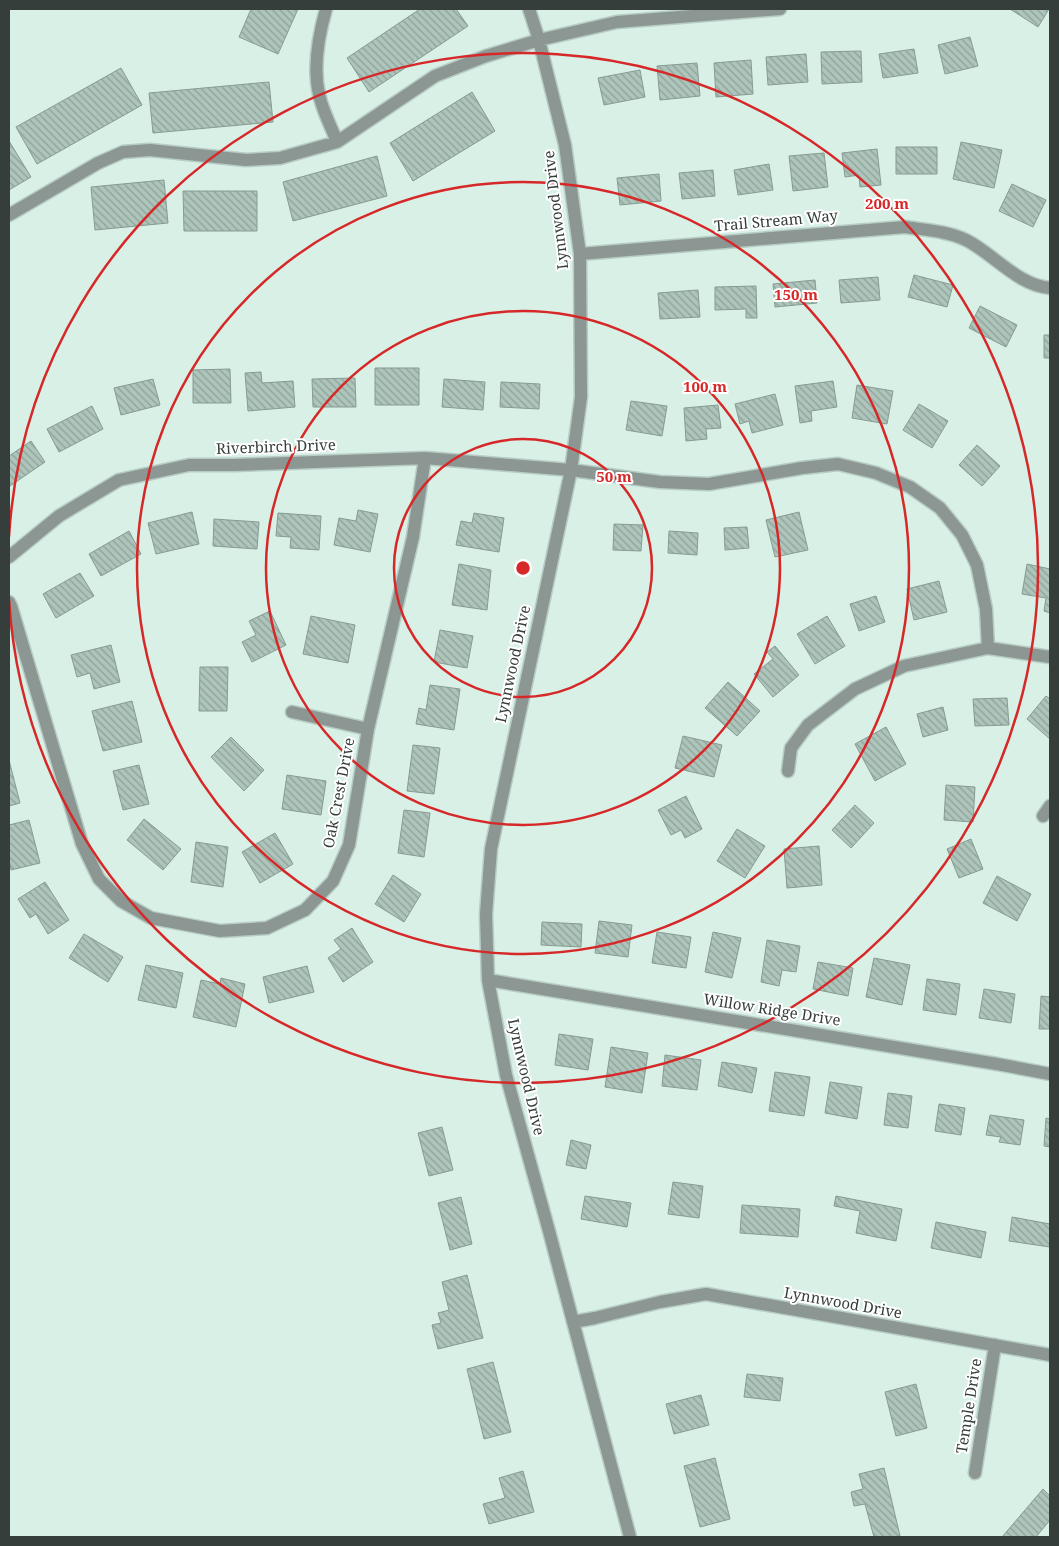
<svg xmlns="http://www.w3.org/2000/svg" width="1059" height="1546" font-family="'Noto Serif',serif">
<defs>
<pattern id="building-back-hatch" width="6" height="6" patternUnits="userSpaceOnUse" patternTransform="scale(1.25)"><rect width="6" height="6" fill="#aec5bb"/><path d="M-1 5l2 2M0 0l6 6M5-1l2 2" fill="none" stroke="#8ea199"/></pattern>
</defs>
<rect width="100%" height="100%" fill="#d8f0e6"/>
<path fill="url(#building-back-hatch)" stroke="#869c93" d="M 251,9 L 298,9 L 278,54 L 239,37 Z
M 420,9 L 456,9 L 468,26 L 369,92 L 347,58 Z
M 1010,9 L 1049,9 L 1038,27 Z
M 970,37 L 978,66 L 945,74 L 938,45 Z
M 914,49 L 918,73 L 883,78 L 879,54 Z
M 861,51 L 862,82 L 822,84 L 821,52 Z
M 806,54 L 808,82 L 768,85 L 766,57 Z
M 751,60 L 753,94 L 716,97 L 714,63 Z
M 697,63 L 700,96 L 660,100 L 657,66 Z
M 121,68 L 142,105 L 37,164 L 16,127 Z
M 640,70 L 645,97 L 604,105 L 598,78 Z
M 269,82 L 273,122 L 153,133 L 149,93 Z
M 472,92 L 495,131 L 413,181 L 390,143 Z
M 9,141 L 31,177 L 9,190 Z
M 961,142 L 1002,150 L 994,188 L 953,179 Z
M 896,147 L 937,147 L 937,174 L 896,174 Z
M 877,149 L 881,185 L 860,187 L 859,175 L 845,177 L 842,153 Z
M 824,153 L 828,187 L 793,191 L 789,156 Z
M 377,156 L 387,196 L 293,221 L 283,182 Z
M 769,164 L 773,190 L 738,195 L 734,170 Z
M 713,170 L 715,196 L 682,199 L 679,173 Z
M 659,174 L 661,201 L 620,205 L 617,178 Z
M 164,180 L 168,223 L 95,230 L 91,187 Z
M 1012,184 L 1046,200 L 1033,227 L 999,211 Z
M 183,191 L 257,191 L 257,231 L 184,231 Z
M 914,275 L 953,285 L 947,307 L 908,297 Z
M 878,277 L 880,300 L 841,303 L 839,280 Z
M 815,280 L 817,303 L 775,307 L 773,284 Z
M 756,286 L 757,318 L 746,318 L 746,309 L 715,310 L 715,287 Z
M 698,290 L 700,317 L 660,319 L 658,293 Z
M 980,306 L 1017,325 L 1006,347 L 969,328 Z
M 1044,335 L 1050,335 L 1050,358 L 1044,358 Z
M 375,368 L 419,368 L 419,405 L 375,405 Z
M 230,369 L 231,403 L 193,403 L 193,370 Z
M 261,372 L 262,383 L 293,381 L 295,407 L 248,411 L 245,373 Z
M 355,378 L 356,407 L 313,407 L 312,379 Z
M 153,379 L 160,405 L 121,415 L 114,388 Z
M 444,379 L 485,382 L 483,410 L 442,407 Z
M 833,381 L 837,407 L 811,411 L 812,421 L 800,423 L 795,386 Z
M 501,382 L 540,384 L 539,409 L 500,407 Z
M 857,385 L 893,391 L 887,424 L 852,418 Z
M 775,394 L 783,425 L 752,433 L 749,421 L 740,424 L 735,404 Z
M 631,401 L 667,406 L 662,436 L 626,430 Z
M 919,404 L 948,421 L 932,448 L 903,430 Z
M 718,405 L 721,428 L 706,429 L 707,439 L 686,441 L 684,408 Z
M 92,406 L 103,429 L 59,452 L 47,429 Z
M 31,441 L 45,462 L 10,486 L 9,483 L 9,456 Z
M 977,445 L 1000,466 L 982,486 L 959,465 Z
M 358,510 L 378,514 L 370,552 L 334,545 L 339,518 L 356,521 Z
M 192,512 L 199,544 L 156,554 L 148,523 Z
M 799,512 L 808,550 L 775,557 L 766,520 Z
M 278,513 L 321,516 L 319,550 L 290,548 L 291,537 L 276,536 Z
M 474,513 L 504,518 L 499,552 L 456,545 L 461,521 L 472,523 Z
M 214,519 L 259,522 L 257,549 L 213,546 Z
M 614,524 L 643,525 L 641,551 L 613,550 Z
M 747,527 L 749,548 L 725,550 L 724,528 Z
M 129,531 L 141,554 L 101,576 L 89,554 Z
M 669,531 L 698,533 L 697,555 L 668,553 Z
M 459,564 L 491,570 L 487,610 L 452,605 Z
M 1027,564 L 1050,569 L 1050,613 L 1044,611 L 1046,598 L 1022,594 Z
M 80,573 L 94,596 L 56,618 L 43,594 Z
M 939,581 L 947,612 L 914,620 L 907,589 Z
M 876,596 L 885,622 L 859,631 L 850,604 Z
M 270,611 L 286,645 L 252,662 L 242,642 L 256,635 L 249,621 Z
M 311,616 L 355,625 L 348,663 L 303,654 Z
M 827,616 L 845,646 L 815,664 L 797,634 Z
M 440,630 L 473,636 L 467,668 L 434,662 Z
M 111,645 L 120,682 L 94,689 L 90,673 L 77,677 L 71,655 Z
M 775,646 L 799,675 L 773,697 L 754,674 L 773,659 L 767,652 Z
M 200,667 L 228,667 L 227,711 L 199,711 Z
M 728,682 L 760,711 L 737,736 L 705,708 Z
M 430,685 L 460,689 L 454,730 L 416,724 L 419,708 L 426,710 Z
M 1046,696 L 1050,699 L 1050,739 L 1027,719 Z
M 1007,698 L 1009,725 L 975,726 L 973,699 Z
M 132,701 L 142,742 L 103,751 L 92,711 Z
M 943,707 L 948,730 L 923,737 L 917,714 Z
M 886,727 L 906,764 L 875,781 L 855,744 Z
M 683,736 L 722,745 L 714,777 L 675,768 Z
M 231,737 L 264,770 L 244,791 L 211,757 Z
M 413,745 L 440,748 L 434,794 L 407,791 Z
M 9,760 L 20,803 L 9,806 Z
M 139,765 L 149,804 L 123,810 L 113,771 Z
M 287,775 L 326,781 L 321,815 L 282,809 Z
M 946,785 L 975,787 L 973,822 L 944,820 Z
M 686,796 L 702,829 L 685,838 L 681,830 L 671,835 L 658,810 Z
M 855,805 L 874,823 L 851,848 L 832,830 Z
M 404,810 L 430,813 L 424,857 L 398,853 Z
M 144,819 L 181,849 L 163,870 L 127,840 Z
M 29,820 L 40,863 L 11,870 L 9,860 L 9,825 Z
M 737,829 L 765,846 L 745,878 L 717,861 Z
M 275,833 L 293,864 L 260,883 L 242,852 Z
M 971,839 L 983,869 L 959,878 L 947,849 Z
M 196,842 L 228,847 L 223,887 L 191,882 Z
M 819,846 L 822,885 L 787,888 L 784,849 Z
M 393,875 L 421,894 L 404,922 L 375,904 Z
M 997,876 L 1031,894 L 1017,921 L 983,903 Z
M 45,882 L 69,920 L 48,934 L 36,914 L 30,918 L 18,899 Z
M 599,921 L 632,925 L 628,957 L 595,953 Z
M 542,922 L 582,924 L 581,947 L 541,945 Z
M 352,928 L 373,962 L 343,982 L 328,958 L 341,949 L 334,940 Z
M 657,932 L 691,937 L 686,968 L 652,963 Z
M 713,932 L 741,938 L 732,978 L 705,972 Z
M 84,934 L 123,957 L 108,982 L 69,958 Z
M 767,940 L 800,946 L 796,972 L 782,970 L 779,986 L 761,982 Z
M 874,958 L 910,965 L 902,1005 L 866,997 Z
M 818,962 L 853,968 L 848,996 L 813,989 Z
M 146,965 L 183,973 L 176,1008 L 138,1000 Z
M 307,966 L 314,992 L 269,1003 L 263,977 Z
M 221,978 L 245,984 L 236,1027 L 193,1017 L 201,980 L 220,984 Z
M 927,979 L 960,984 L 956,1015 L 923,1010 Z
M 984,989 L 1015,994 L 1011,1023 L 979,1018 Z
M 1041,996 L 1050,997 L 1050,1029 L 1039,1029 Z
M 559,1034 L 593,1039 L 588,1070 L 555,1065 Z
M 611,1047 L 648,1053 L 642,1093 L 605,1087 Z
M 665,1055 L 701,1060 L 697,1090 L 662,1086 Z
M 722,1062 L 757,1068 L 752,1093 L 718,1086 Z
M 775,1072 L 810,1077 L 804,1116 L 769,1111 Z
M 830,1082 L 862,1087 L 857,1119 L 825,1113 Z
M 888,1093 L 912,1096 L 908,1128 L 884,1125 Z
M 939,1104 L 965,1108 L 961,1135 L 935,1131 Z
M 990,1115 L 1024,1120 L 1020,1145 L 999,1142 L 1001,1137 L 986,1135 Z
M 1046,1118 L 1050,1119 L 1050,1147 L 1044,1146 Z
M 442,1127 L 453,1170 L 429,1176 L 418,1133 Z
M 571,1140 L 591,1145 L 586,1169 L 566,1165 Z
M 673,1182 L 703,1186 L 699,1218 L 668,1214 Z
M 585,1196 L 631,1203 L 627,1227 L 581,1219 Z
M 836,1196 L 902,1209 L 896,1241 L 856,1233 L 860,1211 L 834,1206 Z
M 461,1197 L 472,1244 L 450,1250 L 438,1203 Z
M 742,1205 L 800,1209 L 798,1237 L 740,1233 Z
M 1012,1217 L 1050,1224 L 1050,1247 L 1009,1241 Z
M 936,1222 L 986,1232 L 981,1258 L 931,1248 Z
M 467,1275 L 483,1338 L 438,1349 L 432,1325 L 441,1323 L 438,1313 L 449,1310 L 442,1282 Z
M 493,1362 L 511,1432 L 484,1439 L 467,1369 Z
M 747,1374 L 783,1378 L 780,1401 L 744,1397 Z
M 916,1384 L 927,1428 L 896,1436 L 885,1392 Z
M 701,1395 L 709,1425 L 674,1434 L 666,1404 Z
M 715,1458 L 730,1519 L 700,1527 L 684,1466 Z
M 884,1468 L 900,1536 L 894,1537 L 874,1537 L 865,1504 L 854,1506 L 851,1492 L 863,1489 L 859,1474 Z
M 523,1471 L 534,1512 L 489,1524 L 483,1504 L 505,1498 L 499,1478 Z
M 1043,1489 L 1050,1496 L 1050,1520 L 1036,1537 L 1002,1537 Z"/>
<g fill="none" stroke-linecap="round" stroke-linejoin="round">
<g stroke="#b7ccc4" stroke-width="15">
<path id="minor" d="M 326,9 C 319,34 313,68 319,94 C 322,110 331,126 337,142
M 529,9 L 539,40 L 565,145 L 580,254 L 581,397 L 571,470 L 491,849 L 486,914 L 488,980 L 506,1075 L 549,1231 L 630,1537
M 9,215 L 98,163 L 123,152 L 150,150 L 246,160 L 280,158 L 337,142 L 435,76 L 486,56 L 539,40 L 617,22 L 780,9
M 580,254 L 905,227 C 926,230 947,231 966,240 C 994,254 1017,285 1050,288
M 9,557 L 59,516 L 119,480 L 189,465 L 234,465 L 425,458 L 571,470 L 660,482 L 709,484 L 802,468 L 838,464 L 876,473 L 910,487 L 940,508 L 962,535 L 977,565 L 986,609 L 988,648
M 9,602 L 11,606 L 82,844 L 99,879 L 121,901 L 151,918 L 220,931 L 267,928 L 305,910 L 333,881 L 349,845 L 368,729 L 413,537 L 425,458
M 292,712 L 368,729
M 788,771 L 791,748 L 808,725 L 855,689 L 904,666 L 988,648 L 1050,657
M 1043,816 L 1050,806
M 488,980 L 997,1064 L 1050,1074
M 573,1322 L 595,1318 L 660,1302 L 706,1294 L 1050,1355
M 975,1473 L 995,1345"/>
</g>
<use href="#minor" stroke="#8c9692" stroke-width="12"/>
</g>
<g fill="none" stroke="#d62828" stroke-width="2.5">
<circle cx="523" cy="568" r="129"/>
<circle cx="523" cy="568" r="257"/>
<circle cx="523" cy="568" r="386"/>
<path d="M9 537A515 515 0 1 1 9 599"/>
</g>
<g text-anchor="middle" stroke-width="4" stroke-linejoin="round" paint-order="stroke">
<g font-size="15" fill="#353e3a" stroke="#fff">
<text transform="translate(556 210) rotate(-97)" y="5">Lynnwood Drive</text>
<text transform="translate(776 221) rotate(-5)" y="5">Trail Stream Way</text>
<text transform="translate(276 447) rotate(-2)" y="5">Riverbirch Drive</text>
<text transform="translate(513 664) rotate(-78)" y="5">Lynnwood Drive</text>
<text transform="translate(339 793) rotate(-79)" y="5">Oak Crest Drive</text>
<text transform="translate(772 1010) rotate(9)" y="5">Willow Ridge Drive</text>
<text transform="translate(526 1077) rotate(77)" y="5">Lynnwood Drive</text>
<text transform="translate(843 1303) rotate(10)" y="5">Lynnwood Drive</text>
<text transform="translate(969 1406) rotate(-81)" y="5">Temple Drive</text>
</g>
</g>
<circle cx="523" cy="568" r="8" fill="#d62828" stroke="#fff" stroke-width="2.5"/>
<g font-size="15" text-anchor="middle" font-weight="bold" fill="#d62828" stroke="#fff" stroke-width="4" stroke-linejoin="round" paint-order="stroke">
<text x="887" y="209">200 m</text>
<text x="796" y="300">150 m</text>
<text x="705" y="392">100 m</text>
<text x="614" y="482">50 m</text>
</g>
<rect width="1059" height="1546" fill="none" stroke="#353e3a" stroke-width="20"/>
</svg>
